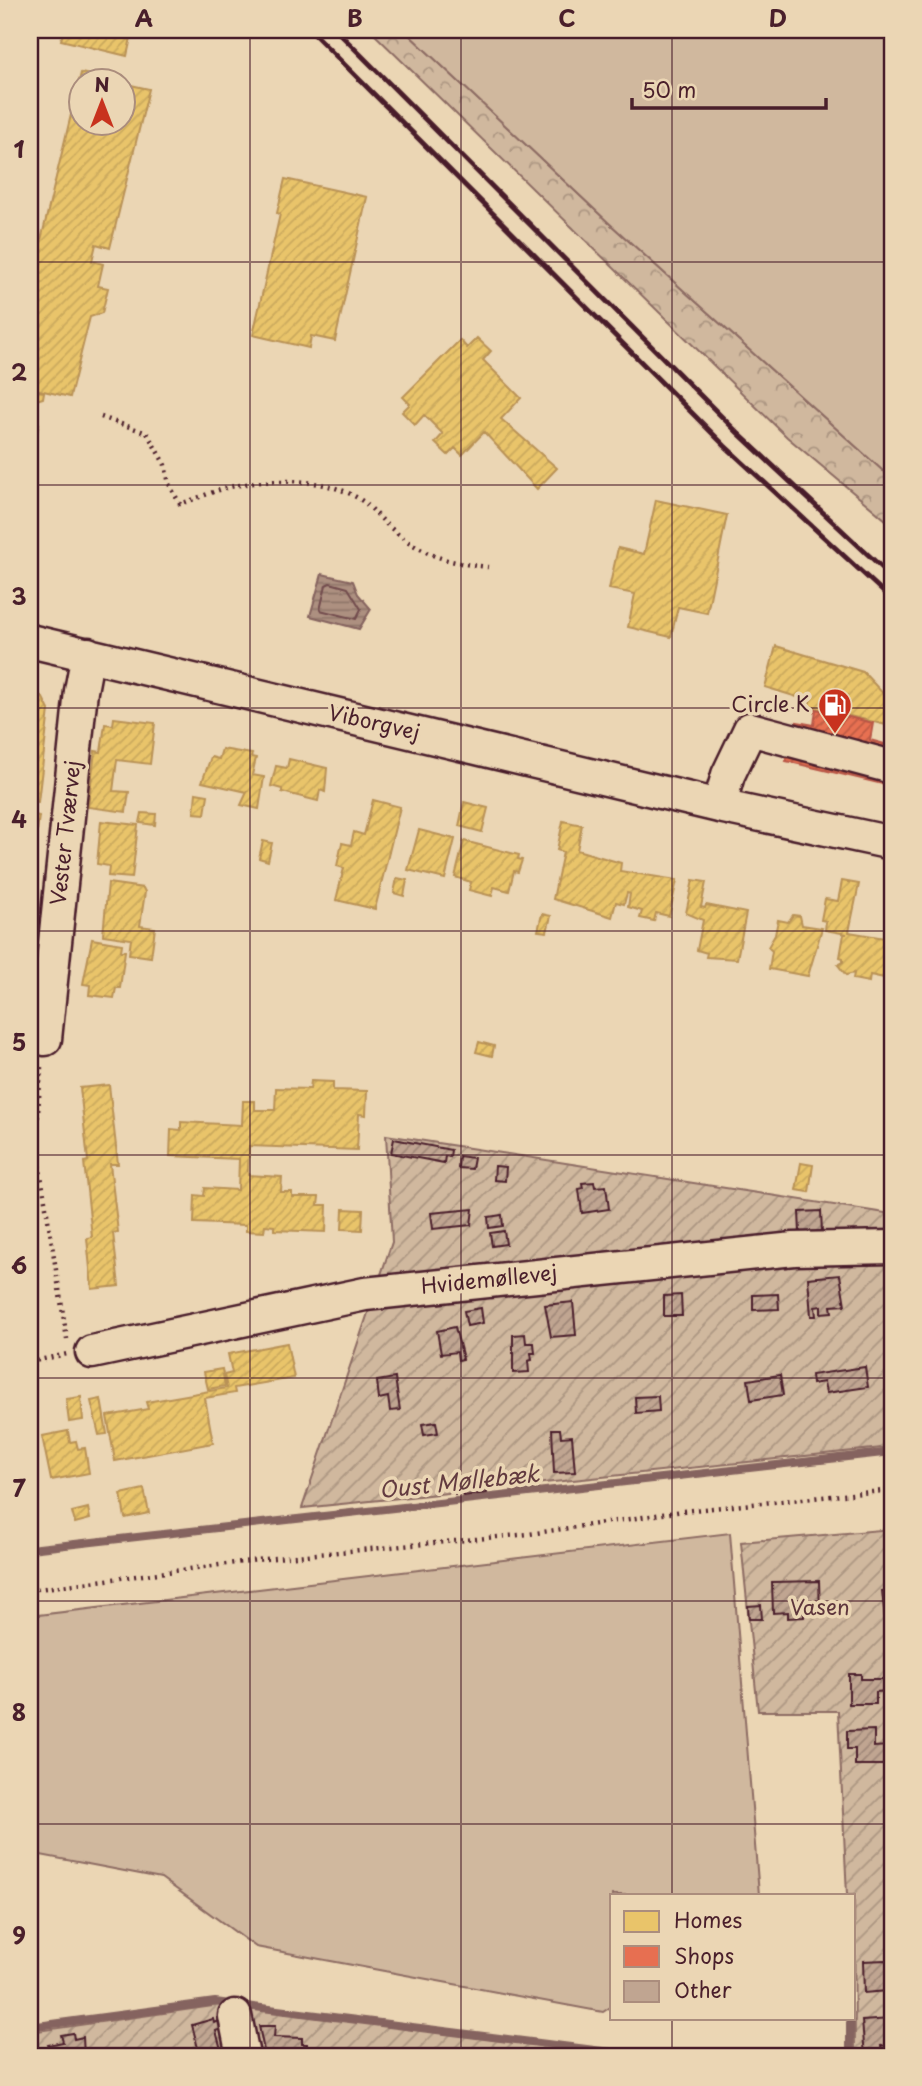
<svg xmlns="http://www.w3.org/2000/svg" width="922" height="2086" font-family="'Playpen Sans',sans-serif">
<defs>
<pattern id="forest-crowns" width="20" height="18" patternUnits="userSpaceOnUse" patternTransform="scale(1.75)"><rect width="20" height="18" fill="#d0b89e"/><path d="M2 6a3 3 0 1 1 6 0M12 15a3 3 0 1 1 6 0" fill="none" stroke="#ab9581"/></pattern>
<pattern id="garden-furrows" width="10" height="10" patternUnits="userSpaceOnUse" patternTransform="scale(1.75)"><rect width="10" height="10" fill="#d0b89e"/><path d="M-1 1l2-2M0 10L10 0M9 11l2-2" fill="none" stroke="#ab9581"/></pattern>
<pattern id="water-rules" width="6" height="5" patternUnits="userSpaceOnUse" patternTransform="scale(1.75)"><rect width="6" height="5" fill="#ad9080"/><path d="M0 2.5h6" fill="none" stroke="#8f7569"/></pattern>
<pattern id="homes-hatch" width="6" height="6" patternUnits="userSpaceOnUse" patternTransform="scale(1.75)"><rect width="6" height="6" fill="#e9c46a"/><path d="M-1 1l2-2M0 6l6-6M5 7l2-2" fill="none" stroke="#c9a85c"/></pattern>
<pattern id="shops-hatch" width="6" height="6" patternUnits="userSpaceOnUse" patternTransform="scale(1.75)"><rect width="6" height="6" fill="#e76f51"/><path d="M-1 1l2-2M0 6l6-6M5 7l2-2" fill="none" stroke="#bd5b43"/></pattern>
<pattern id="building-hatch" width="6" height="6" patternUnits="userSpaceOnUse" patternTransform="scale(1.75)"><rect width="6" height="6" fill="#c0a591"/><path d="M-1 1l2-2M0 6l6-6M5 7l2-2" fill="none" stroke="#9e8677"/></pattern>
</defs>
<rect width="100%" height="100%" fill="#ebd6b4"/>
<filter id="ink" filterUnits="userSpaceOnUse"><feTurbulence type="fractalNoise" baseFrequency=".0143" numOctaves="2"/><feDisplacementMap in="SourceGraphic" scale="14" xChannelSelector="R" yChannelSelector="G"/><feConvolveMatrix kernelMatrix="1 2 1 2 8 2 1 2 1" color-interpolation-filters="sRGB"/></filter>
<g filter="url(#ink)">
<path fill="url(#forest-crowns)" stroke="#8d6c64" stroke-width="2" d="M 370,30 L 404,30 L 609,223 L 892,479 L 892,525 L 787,437 Z"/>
<path fill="#d0b89e" stroke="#8d6c64" stroke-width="2" d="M 404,30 L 892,30 L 892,479 L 609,223 Z
M 730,1533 L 759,1895 L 612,1895 L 612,2006 L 603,2012 L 256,1947 L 161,1878 L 30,1853 L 30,1616 Z"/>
<path fill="url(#garden-furrows)" stroke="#8d6c64" stroke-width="2" d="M 386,1135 L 892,1214 L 892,1447 L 302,1508 L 392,1242 Z
M 892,1529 L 892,2056 L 855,2056 L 854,1895 L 847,1895 L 838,1711 L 758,1711 L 741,1542 Z
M 227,2004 L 615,2056 L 30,2056 L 30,2032 Z"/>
<path fill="url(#water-rules)" stroke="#85635e" stroke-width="2" d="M 322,574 L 353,581 L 358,594 L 371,609 L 359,629 L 310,616 Z"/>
<path fill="url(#homes-hatch)" stroke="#b99257" stroke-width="2" d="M 64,30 L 121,30 L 132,33 L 127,56 L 61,40 Z
M 81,73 L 112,80 L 80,80 L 80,122 L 122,122 L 122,83 L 149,89 L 110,248 L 96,244 L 92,261 L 103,264 L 98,286 L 108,288 L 102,313 L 90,317 L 70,397 L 30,388 L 30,286 Z
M 285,179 L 367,197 L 335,341 L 311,336 L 309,348 L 253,335 L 280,214 L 277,213 Z
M 477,338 L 491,351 L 483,360 L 521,398 L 501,419 L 557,468 L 537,489 L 484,432 L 462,455 L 455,448 L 448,455 L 435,443 L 443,434 L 424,415 L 415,425 L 402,412 L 410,404 L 403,397 L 460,340 L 467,348 Z
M 30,390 L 44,392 L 43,398 L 30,402 Z
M 30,421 L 39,424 L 30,461 Z
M 656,500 L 727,515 L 707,613 L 678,607 L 671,637 L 628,627 L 635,594 L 609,589 L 618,548 L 644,554 Z
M 776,646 L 863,672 L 891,702 L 886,725 L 809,706 L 810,701 L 765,687 Z
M 30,693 L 42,696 L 49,710 L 38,802 L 30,801 Z
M 114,718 L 155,723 L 150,764 L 117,760 L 113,791 L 129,792 L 126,812 L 88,807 L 95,751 L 101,752 L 105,724 L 113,725 Z
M 222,749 L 252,754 L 251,757 L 256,758 L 252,775 L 264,777 L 259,809 L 241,805 L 247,792 L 202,782 L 211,757 L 219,759 Z
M 289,759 L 327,768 L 325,792 L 320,790 L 318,801 L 282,792 L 282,789 L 271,786 L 276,766 L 287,768 Z
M 196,793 L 208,795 L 205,814 L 194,813 Z
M 373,800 L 400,807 L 375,909 L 336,900 L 344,868 L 337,866 L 342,843 L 351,845 L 354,832 L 364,835 Z
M 464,802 L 488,808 L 482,832 L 459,826 Z
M 142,813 L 156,814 L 155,825 L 140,823 Z
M 30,814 L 39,816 L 37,831 L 30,830 Z
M 101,821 L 138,825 L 132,878 L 108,876 L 109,866 L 97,864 Z
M 563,821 L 582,825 L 577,850 L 621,863 L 620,871 L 677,880 L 669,916 L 656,913 L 654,921 L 640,918 L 642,911 L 628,907 L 630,894 L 627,893 L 624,904 L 616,902 L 612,917 L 553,899 L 563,852 L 557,850 Z
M 419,830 L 455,839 L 445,879 L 408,870 Z
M 263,841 L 272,843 L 268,861 L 259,858 Z
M 464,841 L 519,855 L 518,859 L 522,860 L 518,872 L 514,871 L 509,891 L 494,887 L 492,896 L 469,890 L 471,882 L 455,877 Z
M 397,878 L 407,880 L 404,896 L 394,893 Z
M 693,880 L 706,882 L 701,907 L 705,908 L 706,905 L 746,913 L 737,959 L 706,957 L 707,953 L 697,950 L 703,920 L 686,913 Z
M 842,881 L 859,884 L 849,932 L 891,939 L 884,978 L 870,975 L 869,982 L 853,979 L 854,973 L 846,975 L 838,965 L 843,962 L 843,958 L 840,957 L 844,934 L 847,934 L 825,930 L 826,921 L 821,920 L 825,899 L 838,901 Z
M 108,883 L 143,888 L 145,892 L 140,926 L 155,928 L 151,957 L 129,954 L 131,939 L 103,935 Z
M 542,914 L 551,916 L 547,932 L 538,931 Z
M 793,915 L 800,916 L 802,925 L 822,928 L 808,976 L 769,969 L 772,951 L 768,947 L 775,935 L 778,920 L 788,922 Z
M 92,939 L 122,944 L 121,951 L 125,951 L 120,988 L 116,988 L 114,998 L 89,995 L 90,985 L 83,984 Z
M 479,1042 L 494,1046 L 492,1056 L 476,1052 Z
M 311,1081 L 333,1082 L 333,1090 L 367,1091 L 366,1115 L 359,1114 L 357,1150 L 249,1146 L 248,1175 L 282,1177 L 281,1192 L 292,1192 L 292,1197 L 319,1197 L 318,1205 L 327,1205 L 326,1232 L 274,1230 L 274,1226 L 265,1225 L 264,1232 L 246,1231 L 246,1225 L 194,1223 L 195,1195 L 204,1196 L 205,1188 L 238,1190 L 239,1159 L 170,1156 L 171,1129 L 181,1130 L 181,1122 L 242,1125 L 243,1101 L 255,1101 L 255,1110 L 275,1110 L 276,1088 L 310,1089 Z
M 109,1085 L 118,1164 L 110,1164 L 118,1232 L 113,1233 L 119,1286 L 92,1289 L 87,1238 L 92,1237 L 84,1162 L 88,1161 L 80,1088 Z
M 801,1163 L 813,1165 L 809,1192 L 796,1190 Z
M 343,1209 L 363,1210 L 362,1230 L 342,1229 Z
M 287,1343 L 294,1378 L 234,1388 L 235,1393 L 205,1398 L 213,1443 L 115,1461 L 107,1416 L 148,1409 L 146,1402 L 227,1388 L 224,1375 L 232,1373 L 228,1354 Z
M 222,1369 L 225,1386 L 208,1389 L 204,1372 Z
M 81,1397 L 83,1420 L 69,1422 L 66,1399 Z
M 101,1399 L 107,1434 L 99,1435 L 91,1401 Z
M 68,1431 L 70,1442 L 76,1441 L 78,1449 L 85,1448 L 89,1473 L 51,1480 L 42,1436 Z
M 144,1489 L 149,1513 L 125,1518 L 121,1494 Z
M 88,1508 L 90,1519 L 75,1523 L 72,1512 Z"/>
<path fill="url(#shops-hatch)" stroke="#b85746" stroke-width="2" d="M 816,709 L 873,723 L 870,740 L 892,746 L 892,765 L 887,785 L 786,761 L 797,722 L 814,725 Z"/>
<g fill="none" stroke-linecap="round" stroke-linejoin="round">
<path stroke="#724c4d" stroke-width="2" d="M 330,583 L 348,588 L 361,609 L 356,619 L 320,610 L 326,585 Z"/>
<path stroke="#85635e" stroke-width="8" d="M 30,1549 L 892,1452
M 850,2023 L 850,2056
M 30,2027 L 215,2002 L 642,2056"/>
</g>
<path fill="url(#building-hatch)" stroke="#4a1f2b" stroke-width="2" d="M 394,1139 L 451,1150 L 450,1157 L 445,1156 L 444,1163 L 391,1153 Z
M 459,1156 L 474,1158 L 472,1169 L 458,1168 Z
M 495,1166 L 506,1167 L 505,1181 L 494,1180 Z
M 594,1182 L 595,1187 L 606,1186 L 609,1209 L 582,1213 L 579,1189 L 583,1188 L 582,1183 Z
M 473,1209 L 471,1225 L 433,1229 L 431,1213 Z
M 821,1211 L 822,1232 L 800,1233 L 799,1212 Z
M 502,1215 L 503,1226 L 489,1228 L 488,1217 Z
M 504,1231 L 506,1244 L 492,1246 L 490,1233 Z
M 840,1275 L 845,1305 L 831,1306 L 832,1312 L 821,1313 L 821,1306 L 815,1307 L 816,1316 L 811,1316 L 808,1278 Z
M 778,1294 L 779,1309 L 753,1310 L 753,1295 Z
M 681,1295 L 682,1316 L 664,1316 L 664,1296 Z
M 573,1302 L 576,1335 L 551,1337 L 545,1305 Z
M 481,1308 L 483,1323 L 467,1326 L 464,1311 Z
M 455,1327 L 463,1359 L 458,1360 L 457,1352 L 441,1354 L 437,1331 Z
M 525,1334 L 526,1343 L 534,1343 L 535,1353 L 531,1353 L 532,1360 L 528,1361 L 529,1372 L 513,1373 L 513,1335 Z
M 865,1367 L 868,1387 L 826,1393 L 824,1382 L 812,1384 L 811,1375 Z
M 780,1375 L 783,1395 L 751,1400 L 748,1380 Z
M 395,1378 L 400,1410 L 390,1411 L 388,1397 L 379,1399 L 377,1381 Z
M 658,1396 L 659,1411 L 636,1413 L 635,1397 Z
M 436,1422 L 438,1433 L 424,1435 L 422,1424 Z
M 552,1429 L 560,1429 L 561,1437 L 572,1436 L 575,1472 L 554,1473 Z
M 484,1474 L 487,1493 L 463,1496 L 462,1492 L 455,1494 L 453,1479 Z
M 819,1581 L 820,1612 L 804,1612 L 804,1617 L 788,1618 L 788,1612 L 773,1613 L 772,1582 Z
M 892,1590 L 892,1618 L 885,1619 L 882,1591 Z
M 761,1605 L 762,1619 L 749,1619 L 748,1606 Z
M 849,1674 L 861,1674 L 861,1679 L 888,1679 L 888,1691 L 876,1692 L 876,1704 L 849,1704 Z
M 874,1730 L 874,1747 L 888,1746 L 888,1765 L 855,1765 L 855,1749 L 847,1749 L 847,1731 Z
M 885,1960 L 892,1962 L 892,1973 L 887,1974 L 887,1991 L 864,1993 L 863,1961 Z
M 213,2019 L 214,2023 L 220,2021 L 222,2029 L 216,2031 L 222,2053 L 200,2056 L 192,2025 Z
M 890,2019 L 892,2045 L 881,2046 L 882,2056 L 865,2056 L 862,2021 Z
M 259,2026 L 275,2026 L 274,2037 L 302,2038 L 302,2044 L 307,2044 L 307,2056 L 265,2056 Z
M 73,2033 L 74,2039 L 83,2037 L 84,2056 L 51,2056 L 48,2045 L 63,2042 L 61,2035 Z"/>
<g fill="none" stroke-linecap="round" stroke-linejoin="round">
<g stroke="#4a1f2b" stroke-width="37">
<path id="minor" d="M 30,641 L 719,806 L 892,843
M 719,806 L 728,775 L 750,729 L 892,767
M 45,1039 L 81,691 L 88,654
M 92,1352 L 365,1294 L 794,1249 L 892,1247
M 235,2016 L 243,2056"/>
</g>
<path stroke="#4a1f2b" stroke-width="4.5" stroke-dasharray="2 5" stroke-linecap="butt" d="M 101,417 L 147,433 L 165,465 L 169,484 L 180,504 C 196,499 213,491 230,487 C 271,478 330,476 365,503 C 375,511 382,521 392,529 C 423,556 449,563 488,567
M 41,1067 L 36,1144 L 67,1339
M 30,1362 L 67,1354
M 30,1590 L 265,1559 L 529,1534 L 683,1511 L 892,1490"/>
<use href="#minor" stroke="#ebd6b4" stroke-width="32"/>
<path stroke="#4a1f2b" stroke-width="5" d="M 310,30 L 725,446 L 892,600
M 336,30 L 738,433 L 892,577"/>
</g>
</g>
<path fill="none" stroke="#4a1f2b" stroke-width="2" stroke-opacity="0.55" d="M 250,30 L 250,2056M 461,30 L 461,2056M 672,30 L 672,1895M 30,262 L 892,262M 30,485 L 892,485M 30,708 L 892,708M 30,931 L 892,931M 30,1155 L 892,1155M 30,1378 L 892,1378M 30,1601 L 892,1601M 30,1824 L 892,1824M 672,2018 L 672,2056"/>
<defs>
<g id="fuel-pin" transform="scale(1.75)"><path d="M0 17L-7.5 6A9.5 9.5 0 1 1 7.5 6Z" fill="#c8321e" stroke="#ebd6b4"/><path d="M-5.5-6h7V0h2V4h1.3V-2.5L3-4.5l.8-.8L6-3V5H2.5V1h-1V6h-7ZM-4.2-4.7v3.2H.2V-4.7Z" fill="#fff"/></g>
</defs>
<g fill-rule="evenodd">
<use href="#fuel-pin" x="835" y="705"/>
</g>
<g text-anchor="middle" stroke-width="7" stroke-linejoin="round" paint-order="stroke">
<g font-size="21" fill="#4a1f2b" stroke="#ebd6b4" text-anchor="end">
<text x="810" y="712">Circle K</text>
</g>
<g font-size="21" fill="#4a1f2b" stroke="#ebd6b4">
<text transform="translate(374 723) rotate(13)" y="7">Viborgvej</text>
<text transform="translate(66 833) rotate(-84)" y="7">Vester Tværvej</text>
<text transform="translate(489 1280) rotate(-6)" y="7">Hvidemøllevej</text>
</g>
<g font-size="21" fill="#5e363c" stroke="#ebd6b4">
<text x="820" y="1615">Vasen</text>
</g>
<g font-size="23" font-style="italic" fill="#633b40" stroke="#ebd6b4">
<text transform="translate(459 1482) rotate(-6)" y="8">Oust Møllebæk</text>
</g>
</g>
<rect width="922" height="2086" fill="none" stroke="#ebd6b4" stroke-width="77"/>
<rect x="610" y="1894" width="245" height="126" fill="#ebd6b4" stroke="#ab8d7d" stroke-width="2"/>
<rect x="624" y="1911" width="35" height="21" fill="#e9c46a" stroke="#ab8d7d" stroke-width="2"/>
<text x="674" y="1928" font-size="21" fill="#4a1f2b">Homes</text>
<rect x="624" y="1946" width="35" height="21" fill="#e76f51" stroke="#ab8d7d" stroke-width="2"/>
<text x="674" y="1964" font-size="21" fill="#4a1f2b">Shops</text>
<rect x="624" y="1981" width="35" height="21" fill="#c0a591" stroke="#ab8d7d" stroke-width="2"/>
<text x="674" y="1998" font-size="21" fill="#4a1f2b">Other</text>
<g transform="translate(102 102)"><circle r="33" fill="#ebd6b4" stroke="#ab8d7d" stroke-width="2"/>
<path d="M0-5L12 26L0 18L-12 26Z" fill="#c8321e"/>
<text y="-10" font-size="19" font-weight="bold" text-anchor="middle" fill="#4a1f2b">N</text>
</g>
<path d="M632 98v10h194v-10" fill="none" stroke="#4a1f2b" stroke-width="3.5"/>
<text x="642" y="98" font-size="21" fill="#4a1f2b" stroke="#ebd6b4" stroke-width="5" paint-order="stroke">50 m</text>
<rect x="38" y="38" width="846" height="2010" fill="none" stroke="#4a1f2b" stroke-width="2.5"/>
<g font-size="23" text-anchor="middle" font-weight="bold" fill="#4a1f2b">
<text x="144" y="27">A</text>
<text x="355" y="27">B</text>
<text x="567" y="27">C</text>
<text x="778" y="27">D</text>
<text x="19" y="158">1</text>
<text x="19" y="381">2</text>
<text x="19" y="605">3</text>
<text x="19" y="828">4</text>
<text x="19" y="1051">5</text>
<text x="19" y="1274">6</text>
<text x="19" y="1497">7</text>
<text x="19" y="1721">8</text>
<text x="19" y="1944">9</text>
</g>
</svg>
